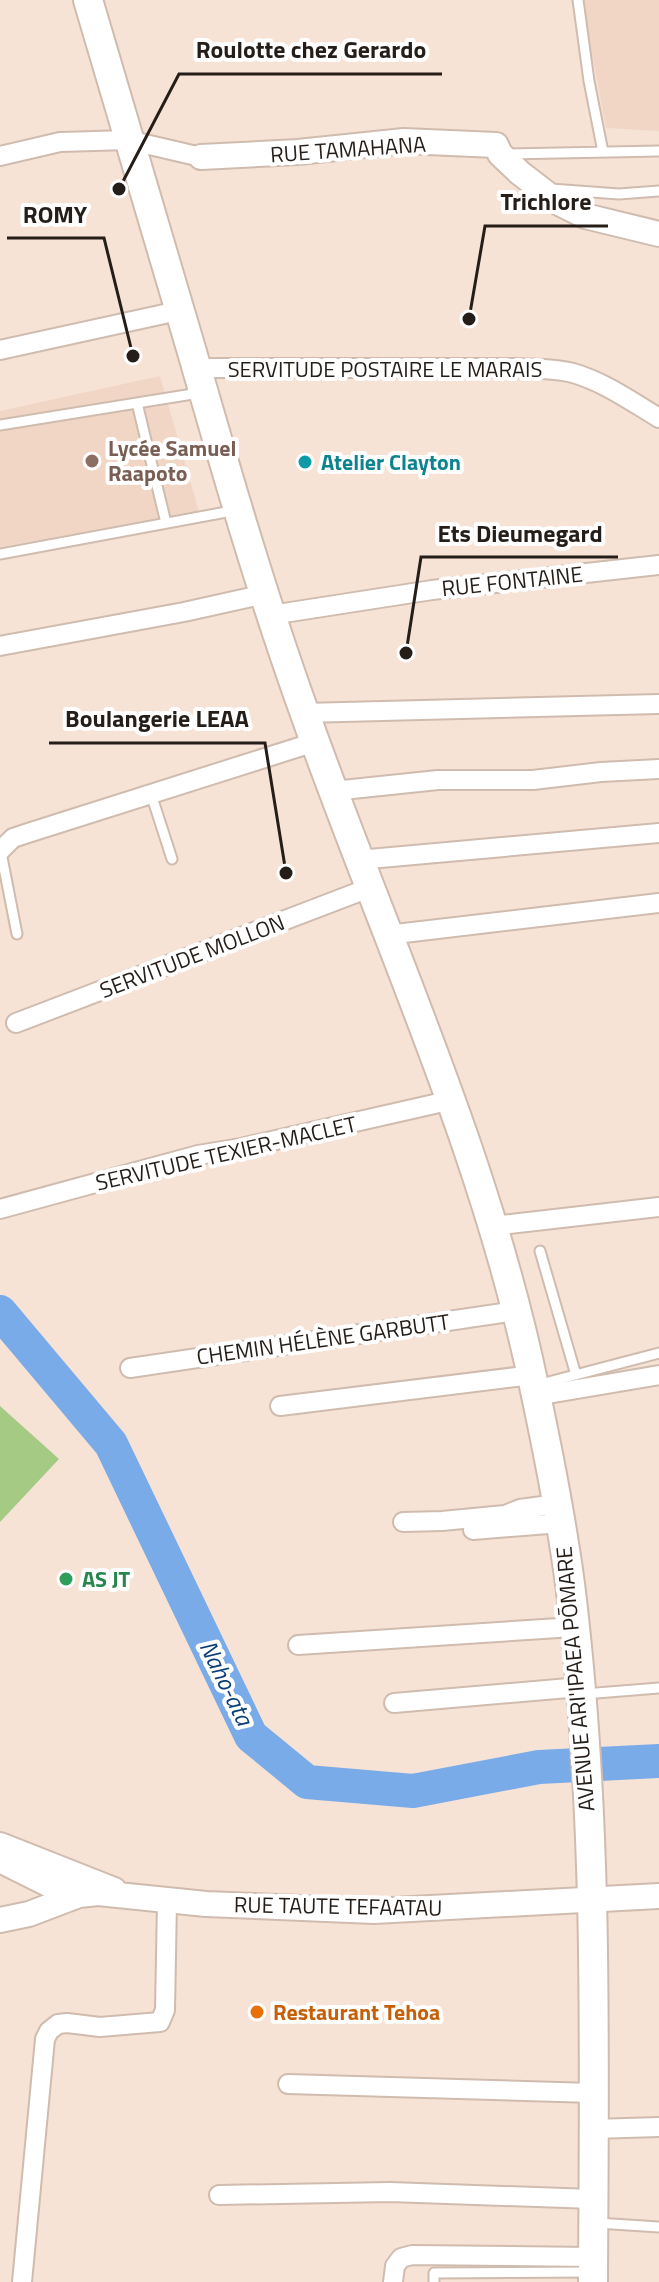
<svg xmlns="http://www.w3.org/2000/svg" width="659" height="2282" font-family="'Titillium Web',sans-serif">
<rect width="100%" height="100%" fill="#f7e3d6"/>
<path fill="#f1d6c5" d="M 582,0 L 659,0 L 659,131 L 606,128 Z
M 160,376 L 199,512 L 0,547 L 0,411 Z"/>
<path fill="#a4ca83" d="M 0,1406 L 59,1459 L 0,1522 Z"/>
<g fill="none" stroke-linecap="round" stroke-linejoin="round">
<path stroke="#79abe9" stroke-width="34" d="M 0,1312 L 111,1444 L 251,1736 L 307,1782 L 413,1791 L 539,1767 L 659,1761"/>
<g stroke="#cfbcaf" stroke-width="13">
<path id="lane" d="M 578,0 L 589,81 L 603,152
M 507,154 L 659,151
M 551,189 L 619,194 L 659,191
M 137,403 L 166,523
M 0,425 L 199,393
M 0,554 L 237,510
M 151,794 L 172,859
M 0,847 L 17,934
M 540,1251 L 576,1375
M 537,1385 L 659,1353
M 584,1694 L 659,1688
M 597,2223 L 659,2227
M 434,2282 L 434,2273 L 590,2272"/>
</g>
<g stroke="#cfbcaf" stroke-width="22">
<path id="street" d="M 0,156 L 60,142 L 128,140 L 201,157
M 0,350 L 178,311
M 196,368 L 515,368 C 534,369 554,368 573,373 C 604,382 631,401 659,418
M 271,615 L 432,590 L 659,565
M 0,646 L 184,612 L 265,594
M 304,713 L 659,704
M 333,791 L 438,780 L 533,780 L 601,772 L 659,769
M 0,851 L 13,838 L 28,833 L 315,742
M 358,860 L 659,833
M 387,935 L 659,903
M 16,1023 L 369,888
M 0,1209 L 198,1155 L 241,1148 L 452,1100
M 493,1226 L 659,1207
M 130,1368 L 516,1311
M 536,1396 L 659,1375
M 280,1406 L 532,1375
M 403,1522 L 442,1521 L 505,1515 L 520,1509 L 557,1504
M 473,1530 L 561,1523
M 298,1645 L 574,1627
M 394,1703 L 580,1687
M 288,2084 L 593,2093
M 593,2129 L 659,2127
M 219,2195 L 390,2192 L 593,2199
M 22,2282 L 45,2039 L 49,2031 L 58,2024 L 67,2023 L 100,2027 L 160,2022 L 165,2010 L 167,1901
M 393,2282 L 395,2266 L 401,2258 L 412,2255 L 593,2257"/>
</g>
<g stroke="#cfbcaf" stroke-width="28">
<path id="secondary" d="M 201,157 L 298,152 L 404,141 L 496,145 L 500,154 L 520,173 L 559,203 L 585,216 L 659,234
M 0,1845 L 114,1890
M 0,1860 L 48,1884 L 79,1895
M 0,1920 L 29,1914 L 79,1895 L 98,1893 L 206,1904 L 374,1911 L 659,1896"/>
</g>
<g stroke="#cfbcaf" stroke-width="32">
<path id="primary" d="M 88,0 C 122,118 158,235 192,352 C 227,474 262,595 305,714 C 384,937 486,1153 534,1386 C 548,1451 561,1517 570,1584 C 599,1815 594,2050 593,2282"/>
</g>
<use href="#lane" stroke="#fff" stroke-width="9"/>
<use href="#street" stroke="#fff" stroke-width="18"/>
<use href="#secondary" stroke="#fff" stroke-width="24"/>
<use href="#primary" stroke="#fff" stroke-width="28"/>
</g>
<circle fill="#8d6e63" stroke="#fff" stroke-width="3" cx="92" cy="461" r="8"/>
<circle fill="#0f9aa8" stroke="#fff" stroke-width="3" cx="305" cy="462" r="8"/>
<circle fill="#2e9e5b" stroke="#fff" stroke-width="3" cx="66" cy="1579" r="8"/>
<circle fill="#e8710a" stroke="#fff" stroke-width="3" cx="257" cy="2012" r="8"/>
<g text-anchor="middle" stroke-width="8" stroke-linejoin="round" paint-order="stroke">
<g font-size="22" fill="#241d18" stroke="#fff">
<text transform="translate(348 149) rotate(-4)" y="8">RUE TAMAHANA</text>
<text x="385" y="377">SERVITUDE POSTAIRE LE MARAIS</text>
<text transform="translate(512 581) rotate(-6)" y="8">RUE FONTAINE</text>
<text transform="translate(192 956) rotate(-21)" y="8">SERVITUDE MOLLON</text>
<text transform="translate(226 1153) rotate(-13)" y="8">SERVITUDE TEXIER-MACLET</text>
<text transform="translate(323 1339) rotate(-8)" y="8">CHEMIN HÉLÈNE GARBUTT</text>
<text transform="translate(575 1679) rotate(-95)" y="8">AVENUE ARI'IPAEA PŌMARE</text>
<text transform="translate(338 1906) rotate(1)" y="8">RUE TAUTE TEFAATAU</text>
</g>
<g font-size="22" font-weight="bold" fill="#785e54" stroke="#fff" text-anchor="start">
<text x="108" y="456">Lycée Samuel<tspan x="108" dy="25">Raapoto</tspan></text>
</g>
<g font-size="22" font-weight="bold" fill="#0d838f" stroke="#fff" text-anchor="start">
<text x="321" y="470">Atelier Clayton</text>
</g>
<g font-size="22" font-weight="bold" fill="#27864d" stroke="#fff" text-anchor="start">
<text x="82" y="1587">AS JT</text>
</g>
<g font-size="22" font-weight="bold" fill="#c56008" stroke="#fff" text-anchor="start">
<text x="273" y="2020">Restaurant Tehoa</text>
</g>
<g font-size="24" font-style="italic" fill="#0a3e76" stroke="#fff">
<text transform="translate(226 1683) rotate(64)" y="8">Naho-ata</text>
</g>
</g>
<path fill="none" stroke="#241d18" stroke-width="3" d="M119 189L179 74H442M469 319L485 226H608M133 356L104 238H7M406 653L421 557H618M286 873L265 743H49"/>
<g fill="#241d18" stroke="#fff" stroke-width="3">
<circle cx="119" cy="189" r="8"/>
<circle cx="469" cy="319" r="8"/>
<circle cx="133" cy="356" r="8"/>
<circle cx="406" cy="653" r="8"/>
<circle cx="286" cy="873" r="8"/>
</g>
<g font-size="24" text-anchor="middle" font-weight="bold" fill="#241d18" stroke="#fff" stroke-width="8" stroke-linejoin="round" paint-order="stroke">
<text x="311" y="58">Roulotte chez Gerardo</text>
<text x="546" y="210">Trichlore</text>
<text x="55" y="223">ROMY</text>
<text x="520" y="542">Ets Dieumegard</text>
<text x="157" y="727">Boulangerie LEAA</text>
</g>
</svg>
